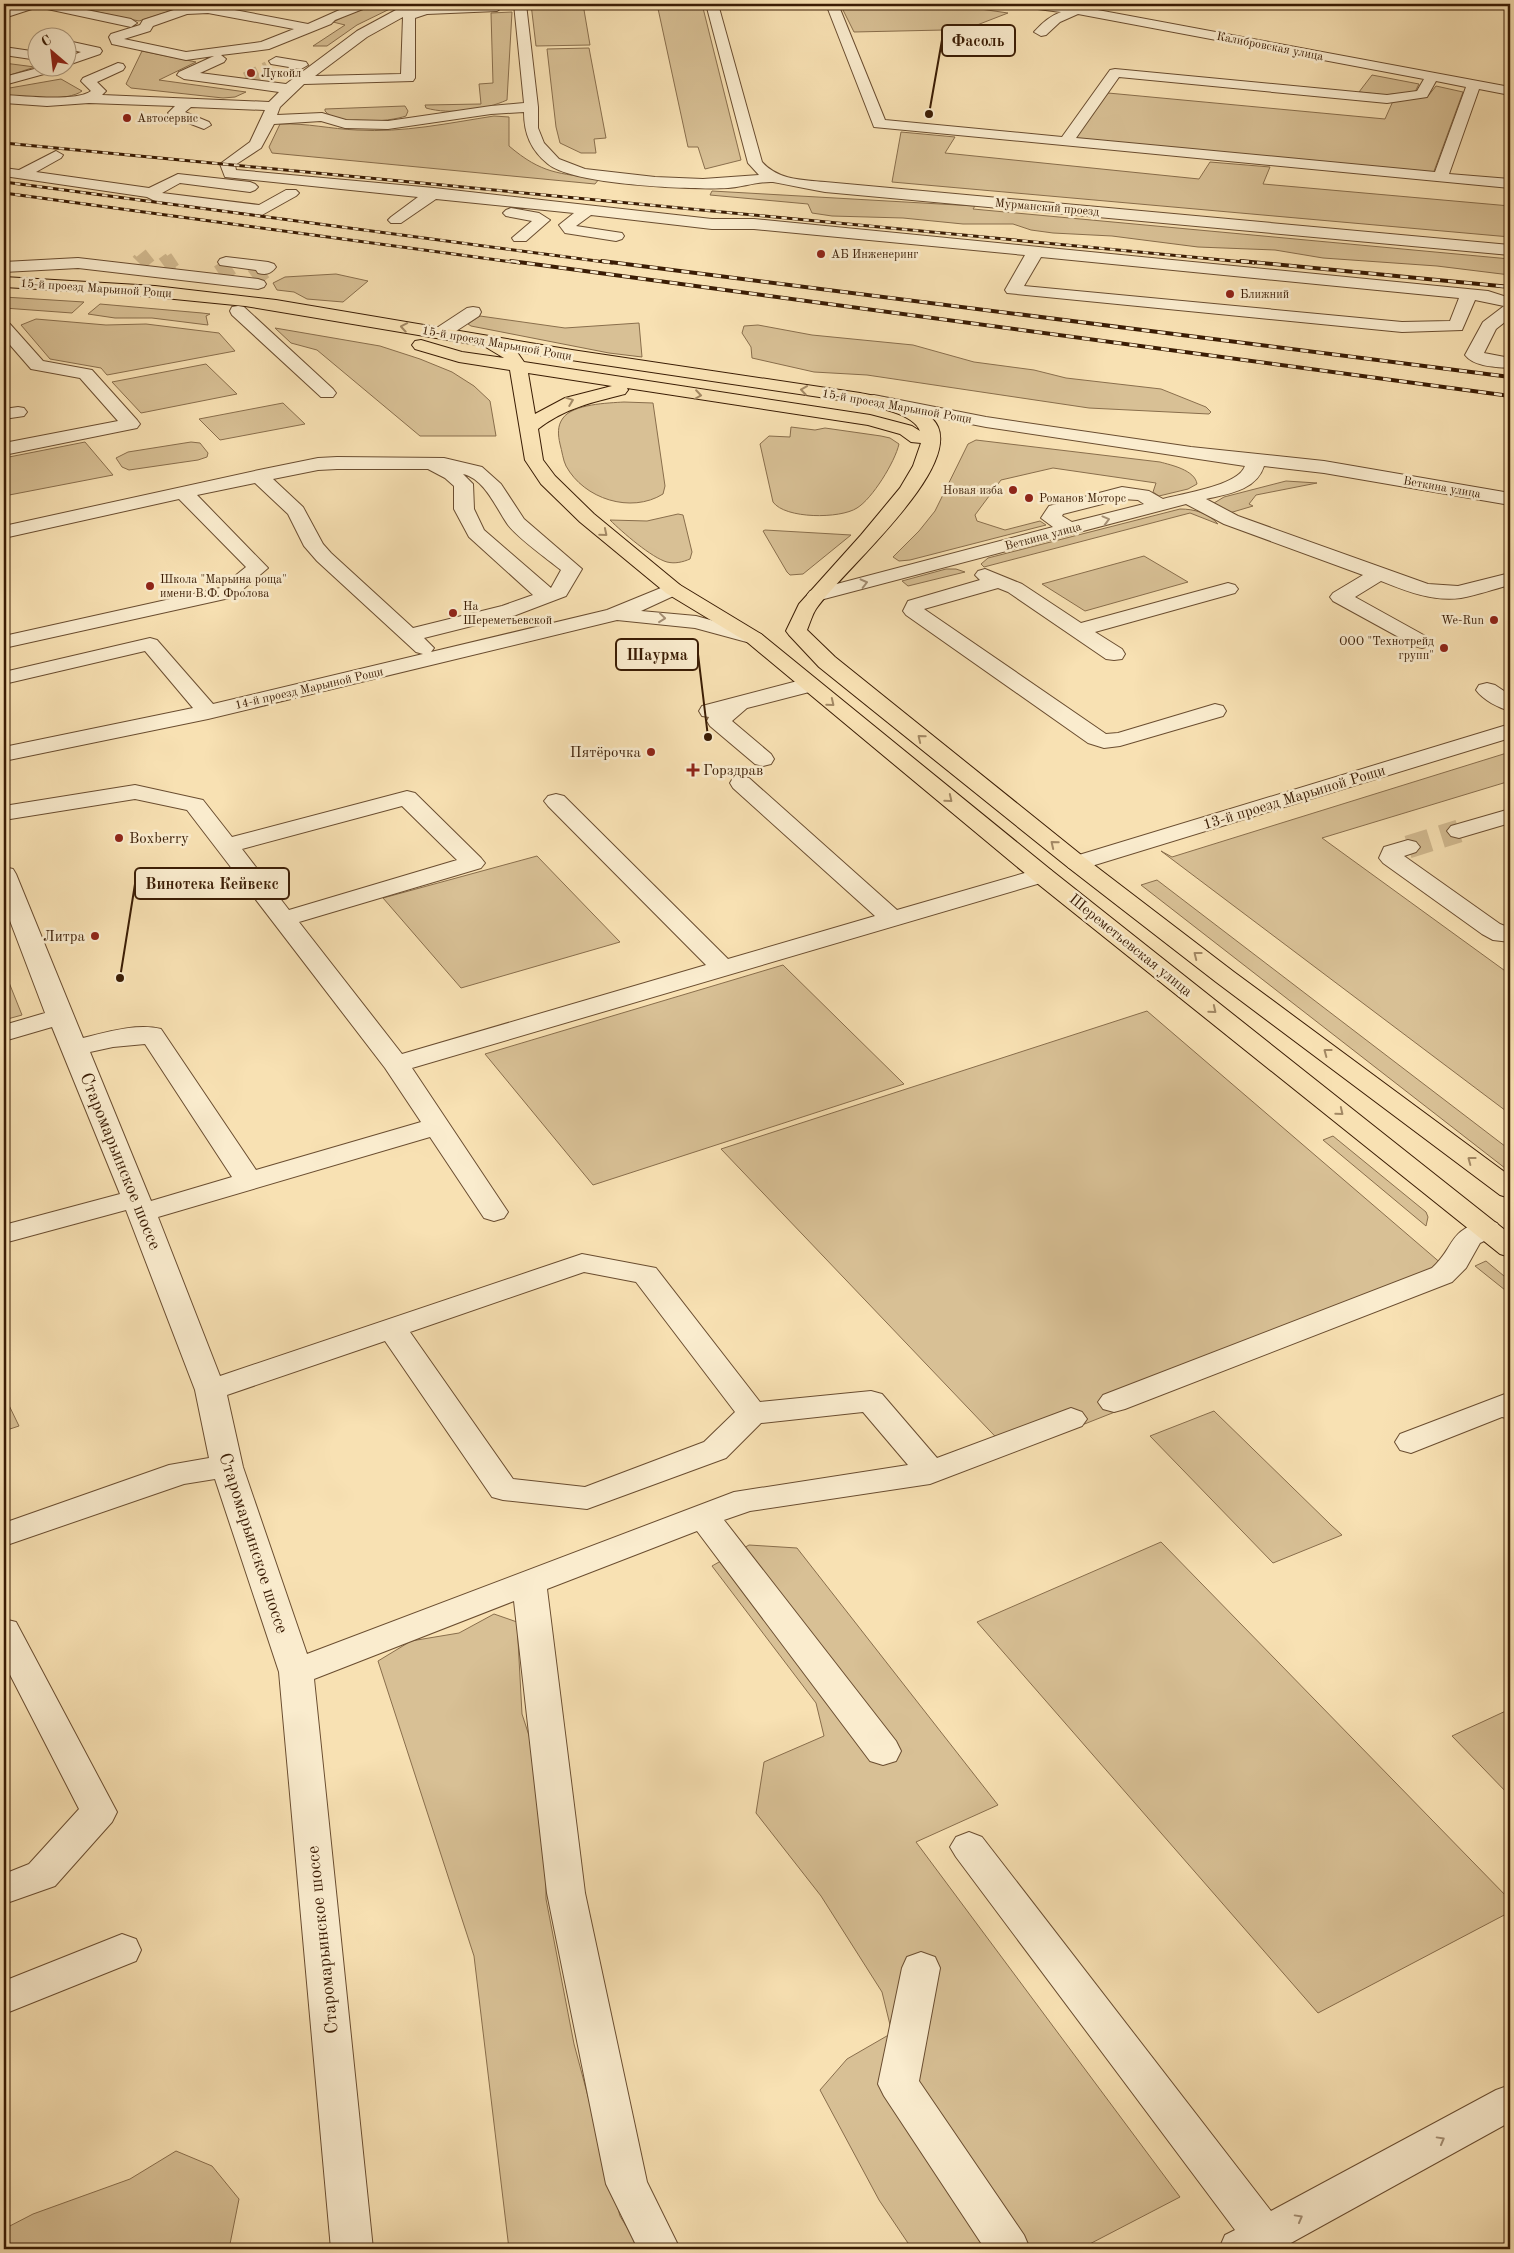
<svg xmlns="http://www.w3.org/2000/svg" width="1514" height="2253" font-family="'Old Standard TT',serif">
<rect width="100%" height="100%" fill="#f8e1b3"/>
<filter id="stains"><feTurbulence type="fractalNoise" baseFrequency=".004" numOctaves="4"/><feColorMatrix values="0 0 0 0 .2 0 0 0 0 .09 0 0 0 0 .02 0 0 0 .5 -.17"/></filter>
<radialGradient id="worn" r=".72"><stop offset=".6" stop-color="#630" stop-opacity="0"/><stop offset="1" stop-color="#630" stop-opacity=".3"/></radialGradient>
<path fill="#d8c095" stroke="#896e4c" d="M 61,4 L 192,4 L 139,21 Z
M 370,4 L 400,4 L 357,25 L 327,46 L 313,46 L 345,25 L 333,22 Z
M 531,4 L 583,4 L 590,45 L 536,46 Z
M 657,4 L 702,4 L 741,160 L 705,169 L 698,147 L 688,147 Z
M 840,4 L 946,4 L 1008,13 L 959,32 L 944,30 L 854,32 Z
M 512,12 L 507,100 C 485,110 450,115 426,108 L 425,105 L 481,104 L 479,84 L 493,83 L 491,13 Z
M 589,48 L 606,138 L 594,139 L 596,153 L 581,153 L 560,143 L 556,127 L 547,49 Z
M 142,51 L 196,62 L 159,80 L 246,92 L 235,97 L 223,98 L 131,88 L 126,84 Z
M 4,63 L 35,67 L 4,77 Z
M 1372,75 L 1419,84 L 1415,92 L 1385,95 L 1359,92 Z
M 61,79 L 82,91 C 70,101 19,100 4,95 L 4,89 Z
M 1436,86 L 1463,92 L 1433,174 L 1072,139 L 1108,93 L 1385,119 L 1393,101 L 1428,96 Z
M 405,106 L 408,111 L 406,116 C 389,122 336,126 325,111 L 325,109 Z
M 494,116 L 509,117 L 509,146 C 542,174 558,173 599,179 L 595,184 L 272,153 L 269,147 L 280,124 C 308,123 330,129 357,130 C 403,133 449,123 494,116 Z
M 901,132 L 955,137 L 945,153 L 1199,179 L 1210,162 L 1270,167 L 1263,184 L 1510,206 L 1510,237 L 892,182 Z
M 712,191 L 975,206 L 973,209 L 1510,259 L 1510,275 L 1437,266 L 1323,258 L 1275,250 L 1198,247 L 1112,236 L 1053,233 L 1031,230 L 1013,224 L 963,224 L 903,218 L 832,216 L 812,213 L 808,204 L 710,195 Z
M 336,274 L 368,281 L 343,302 L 307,299 L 294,292 L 277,290 L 273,283 L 285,277 Z
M 4,297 L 84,302 L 72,313 L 4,308 Z
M 100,304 L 202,313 L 210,314 L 206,316 L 208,325 L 152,318 L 115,318 L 88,314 Z
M 480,316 L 565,328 L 639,323 L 642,357 L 609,353 L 471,326 L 468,324 Z
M 36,319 L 106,325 L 146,324 L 219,333 L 235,351 L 107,375 L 101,368 L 50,359 L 21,325 Z
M 758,325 L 812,335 L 913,345 L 974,362 L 1034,370 L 1066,378 L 1161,389 L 1206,407 L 1211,412 L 1209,414 L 1089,408 L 867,375 L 814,372 L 752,358 L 751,347 L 742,333 L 744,326 Z
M 275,328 L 380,346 L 420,359 L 452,372 L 474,386 L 490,401 L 496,436 L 420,436 L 317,350 L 291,343 Z
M 206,364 L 237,394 L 141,413 L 112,382 Z
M 624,402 L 653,403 L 665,486 L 663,494 C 631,514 584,499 566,466 C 563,460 562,451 560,444 C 558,435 557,426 563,418 C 573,404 608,403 624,402 Z
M 283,403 L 305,424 L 220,440 L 199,419 Z
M 791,427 L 815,430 L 825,428 L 881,436 L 890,438 L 899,444 C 895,462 872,499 857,508 C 840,519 785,519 773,502 L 760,444 L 769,436 L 790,437 Z
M 976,440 L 1160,462 C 1171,465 1195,470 1197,484 L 1188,489 L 1159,496 L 1153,492 L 1156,483 L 1053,468 L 1001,480 L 975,515 L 977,521 L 1005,530 L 1040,521 L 1046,525 L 910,560 L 899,561 L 893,557 L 919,531 L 935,511 L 968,444 Z
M 85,442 L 113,475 L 4,496 L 4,458 Z
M 191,442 L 200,443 L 208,453 L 207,457 L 198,460 L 129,470 L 122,467 L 116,458 L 128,452 Z
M 1286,481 L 1317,483 L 1256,495 L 1249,504 L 1253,506 L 1226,514 L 1214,507 L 1214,503 L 1224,497 Z
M 1180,509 C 1195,509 1208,513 1218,524 L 1190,513 L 984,567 L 981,564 L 988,558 Z
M 678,514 L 683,515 L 692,552 L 690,559 C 683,562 675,564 667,562 C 652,558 622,532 610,520 L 647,521 Z
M 765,530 L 851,535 L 803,574 L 790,575 L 787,572 L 763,531 Z
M 1144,556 L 1188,582 L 1085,611 L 1042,584 Z
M 946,569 L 956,569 L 965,572 L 908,586 L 902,581 Z
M 1510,752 L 1510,781 L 1322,838 L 1508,973 L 1510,972 L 1510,1114 L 1161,851 L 1172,857 Z
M 537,856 L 620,942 L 461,988 L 383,898 Z
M 1157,880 L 1510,1150 L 1510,1172 L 1141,885 Z
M 783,965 L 904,1084 L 593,1185 L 485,1054 Z
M 4,970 L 22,1015 L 4,1020 Z
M 1147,1011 L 1457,1277 L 1011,1453 L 721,1149 Z
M 1333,1136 L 1426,1212 L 1428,1217 L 1426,1226 L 1323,1140 Z
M 1486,1261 L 1510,1281 L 1510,1294 L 1475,1266 Z
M 4,1395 L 19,1426 L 4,1431 Z
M 1214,1411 L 1331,1525 L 1342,1535 L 1273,1563 L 1150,1436 Z
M 1161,1542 L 1510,1900 L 1510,1912 L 1318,2013 L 977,1622 Z
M 749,1545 L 797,1548 L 998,1805 L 916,1842 L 1180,2197 L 1080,2249 L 912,2249 L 879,2200 L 820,2090 L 847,2059 L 892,2033 L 882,1992 L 821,1896 L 756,1813 L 764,1762 L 824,1736 L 816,1703 L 712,1566 Z
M 494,1614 L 517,1622 L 522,1714 L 546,1788 L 546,1899 L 574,2044 L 620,2216 L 640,2249 L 509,2249 L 474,1956 L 378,1661 L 411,1641 L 459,1633 Z
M 1510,1709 L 1510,1796 L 1452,1736 Z
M 176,2151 L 212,2166 L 239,2199 L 230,2244 L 223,2249 L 4,2249 L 4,2229 L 33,2214 L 130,2179 Z"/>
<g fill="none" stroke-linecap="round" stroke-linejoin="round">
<path stroke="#d2ba90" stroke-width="14" stroke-dasharray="14 7" stroke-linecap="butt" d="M 246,79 L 268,68
M 140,263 L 150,255
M 169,263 L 175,259"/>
<path stroke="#d2ba90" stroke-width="18" stroke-dasharray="18 9" stroke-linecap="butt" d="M 139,263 L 141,261
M 164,266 L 171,261
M 219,274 L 231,266
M 253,278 L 264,270"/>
<path stroke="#d2ba90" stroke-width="23" stroke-dasharray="23 12" stroke-linecap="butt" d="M 1408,847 L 1459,831"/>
<g stroke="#6a4d30" stroke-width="2">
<path id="minor" d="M 23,4 L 57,4 L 131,19 L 137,23 L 131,27 L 38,7 L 4,18 L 4,10 Z
M 353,4 L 370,4 L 368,7 L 335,20 L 331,24 L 269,49 L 221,55 L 226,59 L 224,62 L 200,73 L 286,84 L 357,31 L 407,4 L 422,4 L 417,9 L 425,6 L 499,4 L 503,7 L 497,11 L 427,14 L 415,18 L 415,78 L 413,81 L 304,84 L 280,107 L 277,115 L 322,113 L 346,120 L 388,121 L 491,106 L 524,103 L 514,4 L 526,4 L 538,107 L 538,128 L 544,143 L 559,159 L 585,169 L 655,177 L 703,179 L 759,175 L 748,163 L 706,4 L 718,4 L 762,162 C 778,180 802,180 825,182 L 1510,245 L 1510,255 L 825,192 C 807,189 790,185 773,182 C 761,181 741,187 728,188 C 693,190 573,185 548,164 C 531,150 524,134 524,112 L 491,114 L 388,129 L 345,128 L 321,121 L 274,124 L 261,148 L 235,165 L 236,170 L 434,188 L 712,219 L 754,219 L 1488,291 L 1510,298 L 1510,318 L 1496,329 L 1484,353 L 1510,358 L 1510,368 C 1497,367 1474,367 1465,355 L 1483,322 L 1504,306 L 1475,300 L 1462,330 L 1402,332 L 1007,293 L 1005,290 L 1025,255 L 754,229 L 712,229 L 591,215 L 576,226 L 622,233 L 624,236 L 622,239 L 616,241 L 565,233 L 559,225 L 574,213 L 436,199 L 401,223 L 391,223 L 388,220 L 391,217 L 418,197 L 225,177 L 220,164 L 250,142 L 265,110 L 191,107 L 185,112 L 209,122 L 211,125 L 204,129 L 170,116 L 168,113 L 175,106 L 89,103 L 47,106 L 4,103 L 4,95 C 24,96 76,102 91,91 L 81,81 L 83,78 L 118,63 L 123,64 L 125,67 L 123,70 L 97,82 L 106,91 L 102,95 L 269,102 L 279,92 L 184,79 L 177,75 L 179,72 L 214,56 L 186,60 L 112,44 L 109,37 L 111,34 L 140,25 L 143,20 L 186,6 L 208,5 L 308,24 ZM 208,13 L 294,29 L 261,42 L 186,52 L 124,39 L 150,31 L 153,26 L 187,14 ZM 403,17 L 401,74 L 315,76 L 367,37 ZM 1041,257 L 1459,298 L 1450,321 L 1402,322 L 1024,286 Z
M 826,4 L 838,4 L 885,120 L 1062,137 L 1110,70 L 1115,69 L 1387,95 L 1417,91 L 1424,79 L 1078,14 L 1060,22 L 1046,35 L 1041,36 L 1034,32 C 1042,23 1050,16 1061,12 L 1030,8 L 1024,4 L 1075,6 L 1081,4 L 1087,8 L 1510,87 L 1510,95 L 1479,89 L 1449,174 L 1510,179 L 1510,188 L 874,127 ZM 1119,77 L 1387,103 L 1427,97 L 1436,81 L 1466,87 L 1435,172 L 1076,138 Z
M 68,41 L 100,48 L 102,51 L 100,54 L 68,65 L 68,57 L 81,52 L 68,49 Z
M 4,47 L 38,52 L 38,60 L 4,55 Z
M 276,57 L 306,62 L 308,65 L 301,69 L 271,64 L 269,61 Z
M 38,68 L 57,68 L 55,71 L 4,85 L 4,77 Z
M 56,151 L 63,155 L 61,158 L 36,172 L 149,188 L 178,174 L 250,182 L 255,184 L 258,187 L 255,190 L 250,192 L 180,183 L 162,193 L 259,205 L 286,190 L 296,190 L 299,193 L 296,196 L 262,215 L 157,202 L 147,197 L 4,176 L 4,168 L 19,170 Z
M 511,208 L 539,213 L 550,220 L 526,241 L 514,241 L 512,238 L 532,221 L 506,216 L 503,213 L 506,210 Z
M 226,257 L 268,262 L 274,264 L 276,267 C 271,274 266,275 258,273 L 256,270 L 220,265 L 218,262 L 220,259 Z
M 78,258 L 258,279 L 264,281 L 266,284 L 264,287 L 258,289 L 78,268 L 4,272 L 4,262 Z
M 238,306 L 244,307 L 333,389 L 336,393 L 333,397 L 321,397 L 232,315 L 230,311 L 232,307 Z
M 473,307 L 479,308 L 481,312 L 479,316 L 447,337 L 435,337 L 432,333 L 435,329 L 467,308 Z
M 4,323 L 10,324 L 43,361 L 92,370 L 137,420 L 140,424 L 137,428 L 4,455 L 4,443 L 118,421 L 80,378 L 31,369 L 4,338 Z
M 874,395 L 986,417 L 1191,447 L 1324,461 L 1510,493 L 1510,505 L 1324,473 L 1264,466 C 1256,491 1227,494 1206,499 L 1238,516 L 1428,584 L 1458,586 L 1510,573 L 1510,585 C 1494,589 1478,595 1461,598 C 1433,602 1406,591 1381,581 L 1355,597 L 1429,638 L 1433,642 L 1429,646 L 1422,648 L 1415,646 L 1333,601 L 1330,597 L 1333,593 L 1363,575 L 1224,524 L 1186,504 L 824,599 L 817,601 L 810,599 L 807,595 L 810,591 L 1053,527 L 1041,518 L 1049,506 L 1122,487 L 1149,491 L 1163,499 C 1183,493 1238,486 1245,466 L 986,427 L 868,404 L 865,400 L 868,396 ZM 1122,499 L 1138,500 L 1144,504 L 1072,522 L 1062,516 L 1063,514 Z
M 18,407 L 24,408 L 27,412 L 24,416 L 4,419 L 4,409 Z
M 337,457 L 444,458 L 482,467 L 501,484 L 524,519 L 582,569 L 566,596 L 516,615 L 424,638 L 434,648 L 431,652 L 607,610 L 673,583 L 680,585 L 683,589 L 680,593 L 641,611 L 696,616 L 761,634 L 765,638 L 761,642 L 754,644 L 695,628 L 617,620 L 208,719 L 4,761 L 4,747 L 193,708 L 145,651 L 4,684 L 4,672 L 150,638 L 157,640 L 213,704 L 423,654 L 416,652 L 317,561 L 304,546 L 288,514 L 255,483 L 197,495 L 268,568 L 234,597 L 4,648 L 4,636 L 220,588 L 246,567 L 179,499 L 4,538 L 4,526 L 259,470 L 318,458 ZM 337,469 L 428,469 L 445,478 L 454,486 L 454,509 L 469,537 L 533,595 L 502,606 L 413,628 L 331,553 L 323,544 L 303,507 L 273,479 L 318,470 ZM 463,474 C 485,479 496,508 508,525 C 519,539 546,558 561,570 L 551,588 L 484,530 L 474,509 L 473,484 Z
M 985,569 L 1022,584 L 1081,623 L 1228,583 L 1235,585 L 1238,589 L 1235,593 L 1095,632 L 1122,649 L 1125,654 L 1122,659 L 1114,660 L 1106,659 L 1008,592 L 998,588 L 924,609 L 1106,734 L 1118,733 L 1215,704 L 1223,706 L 1226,711 L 1223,716 L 1120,746 L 1104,748 L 1088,743 L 906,615 L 903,611 L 908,601 L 980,580 L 975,575 L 978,571 Z
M 809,678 L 817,680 L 820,685 L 817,690 L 747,708 L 732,721 L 771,754 L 774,759 L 771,764 L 763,766 L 755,764 L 710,726 L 707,721 L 709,717 L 702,716 L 699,711 L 702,706 Z
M 1487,683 L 1495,685 L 1510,695 L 1510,711 C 1499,708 1483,700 1476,690 L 1479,685 Z
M 1510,724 L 1510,738 L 1085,868 L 1077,870 L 1069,868 L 1065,863 L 1069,858 Z
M 741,776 L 749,778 L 897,910 L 1042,868 L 1051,870 L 1054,875 L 1051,880 L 412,1068 L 508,1212 L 504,1218 L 494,1221 L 484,1218 L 430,1137 L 158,1217 L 220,1376 L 582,1254 L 656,1268 L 760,1402 L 871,1391 L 882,1394 L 937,1458 L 1071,1408 L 1082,1412 L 1087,1419 L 1082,1426 L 930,1484 L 750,1511 L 724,1520 L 896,1741 L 901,1751 L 896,1761 L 883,1765 L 870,1761 L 697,1531 L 547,1589 L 585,1893 L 647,2182 L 680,2249 L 638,2249 L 606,2184 L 547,1893 L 514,1601 L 314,1679 L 373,2249 L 331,2249 L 279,1672 L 215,1479 L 184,1484 L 4,1546 L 4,1523 L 169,1465 L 209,1458 L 195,1390 L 126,1210 L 4,1243 L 4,1225 L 120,1194 L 52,1027 L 4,1041 L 4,1025 L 45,1013 L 4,905 L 4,867 L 13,869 L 16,874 L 83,1038 C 107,1032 137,1023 161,1029 L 256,1170 L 421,1122 L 385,1068 L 187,810 L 135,799 L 4,820 L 4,806 L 135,785 L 203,800 L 232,837 L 407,791 L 415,793 L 481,858 L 485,863 L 481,868 L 299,922 L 402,1054 L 706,965 L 548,806 L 544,801 L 548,796 L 556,794 L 564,796 L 728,959 L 875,916 L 733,788 L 730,783 L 733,778 ZM 402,806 L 457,860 L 289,910 L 242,849 ZM 145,1044 L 232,1177 L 151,1201 L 90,1052 L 113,1047 ZM 584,1272 L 636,1282 L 735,1412 L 704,1442 L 585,1487 L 513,1479 L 410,1332 ZM 385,1341 L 492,1497 L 503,1500 L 587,1509 L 726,1458 L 761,1423 L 863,1412 L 908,1465 L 734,1492 L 307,1654 L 243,1467 L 227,1395 Z
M 1510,809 L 1510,823 L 1459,838 L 1451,836 L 1447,831 L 1451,826 Z
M 1408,840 L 1416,842 L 1420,847 L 1416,852 L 1404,856 L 1500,924 L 1510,928 L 1510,942 L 1493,940 L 1482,934 L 1383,863 L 1379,858 L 1384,847 Z
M 1487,1220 L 1497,1223 L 1501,1229 L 1497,1235 L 1480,1243 L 1466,1268 L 1452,1282 L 1125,1409 L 1114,1412 L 1103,1409 L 1098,1402 L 1103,1395 L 1432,1268 C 1456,1246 1447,1230 1487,1220 Z
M 1505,1394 L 1510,1395 L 1510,1419 L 1502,1417 L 1411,1453 L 1400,1450 L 1395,1442 L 1400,1434 Z
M 4,1619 L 16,1622 L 117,1812 L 112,1822 L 55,1886 L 4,1904 L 4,1874 L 29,1864 L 79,1809 L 4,1663 Z
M 969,1832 L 982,1837 L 1271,2211 L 1496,2090 L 1510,2085 L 1510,2122 L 1280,2249 L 1219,2249 L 1225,2235 L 1235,2230 L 956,1857 L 950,1847 L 956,1837 Z
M 122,1934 L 136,1939 L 141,1950 L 136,1961 L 4,2014 L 4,1981 Z
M 921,1952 L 935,1957 L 940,1968 L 919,2081 L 1024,2235 L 1030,2249 L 985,2249 L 884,2096 L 878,2084 L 902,1968 L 907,1957 Z"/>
</g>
<g stroke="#3a1c04" stroke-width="2">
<path id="major" d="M 4,277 L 155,286 L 276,300 L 572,350 L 860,393 C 881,397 928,404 938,427 C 958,474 840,573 816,609 C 812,615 810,623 807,630 L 835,657 L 1085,858 L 1234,972 L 1510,1176 L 1510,1198 L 1500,1195 L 1216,982 L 1069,868 L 819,667 L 789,635 L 786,631 L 799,604 L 861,535 L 900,488 L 913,466 L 921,443 L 911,442 L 900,434 L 868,425 L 627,388 L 628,390 L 625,394 C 593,402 565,408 538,429 L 543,460 L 555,476 L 594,514 L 680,585 L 761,634 L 1051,870 L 1510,1234 L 1510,1257 L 1500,1254 L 1033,880 L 747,642 L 666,593 L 580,522 L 541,484 L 525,460 L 510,370 L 459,362 L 415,349 L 412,345 L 415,341 L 421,340 L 462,352 L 504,358 L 484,346 L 245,306 L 124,294 L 4,287 ZM 517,352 L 860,403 C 876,407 914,414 920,431 L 912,426 L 870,415 L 524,362 ZM 528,373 L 612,386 L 565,398 L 535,414 Z"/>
</g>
<use href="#minor" fill="#faecce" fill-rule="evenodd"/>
<use href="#major" fill="#f8e1b3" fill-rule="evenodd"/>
<g stroke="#3a1c04" stroke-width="3">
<path id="rail-far1" d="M 4,143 L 1254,263
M 4,182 L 612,263
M 4,193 L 520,263"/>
</g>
<g stroke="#3a1c04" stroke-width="4">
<path id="rail" d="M 511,261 L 1510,396
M 602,261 L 1510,377
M 1241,261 L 1510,287"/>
</g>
<use href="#rail-far1" stroke="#faecce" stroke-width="2" stroke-dasharray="5.5" stroke-linecap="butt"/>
<use href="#rail" stroke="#faecce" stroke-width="2.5" stroke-dasharray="8" stroke-linecap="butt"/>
</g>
<defs><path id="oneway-chevron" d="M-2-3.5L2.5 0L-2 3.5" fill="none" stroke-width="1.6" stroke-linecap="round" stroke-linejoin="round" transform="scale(1.25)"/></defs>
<g stroke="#a28864">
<use href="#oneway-chevron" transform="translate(404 327) rotate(-170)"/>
<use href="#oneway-chevron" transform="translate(804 390) rotate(-172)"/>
<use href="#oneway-chevron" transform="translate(698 395) rotate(8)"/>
<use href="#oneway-chevron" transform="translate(570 401) rotate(-21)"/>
<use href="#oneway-chevron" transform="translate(604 533) rotate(40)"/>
<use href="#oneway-chevron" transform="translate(831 703) rotate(39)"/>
<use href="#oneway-chevron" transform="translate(921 738) rotate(-141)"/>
<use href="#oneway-chevron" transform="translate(949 799) rotate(39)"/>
<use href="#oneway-chevron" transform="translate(1054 844) rotate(-141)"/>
<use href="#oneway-chevron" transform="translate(1197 955) rotate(-142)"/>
<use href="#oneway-chevron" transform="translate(1213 1010) rotate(39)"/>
<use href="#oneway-chevron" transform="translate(1327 1052) rotate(-143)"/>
<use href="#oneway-chevron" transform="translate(1340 1112) rotate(39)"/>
<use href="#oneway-chevron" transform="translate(1471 1160) rotate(-143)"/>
</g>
<g stroke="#a48e73">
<use href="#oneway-chevron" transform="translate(1106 520) rotate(-15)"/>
<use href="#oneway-chevron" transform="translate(864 583) rotate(-14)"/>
<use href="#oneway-chevron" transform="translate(662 618) rotate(6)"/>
<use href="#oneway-chevron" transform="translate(1441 2140) rotate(-29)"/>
<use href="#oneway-chevron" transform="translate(1299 2218) rotate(-29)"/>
</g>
<g fill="#8f2418" stroke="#faecce" stroke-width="2">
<circle cx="251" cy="73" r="5"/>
<circle cx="127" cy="118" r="5"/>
<circle cx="821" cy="254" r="5"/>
<circle cx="1230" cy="294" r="5"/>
<circle cx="1013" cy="490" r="5"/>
<circle cx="1029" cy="498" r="5"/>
<circle cx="150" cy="586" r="5"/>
<circle cx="453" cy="613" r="5"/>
<circle cx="1494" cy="620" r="5"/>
<circle cx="1444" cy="648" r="5"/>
<circle cx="651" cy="752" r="5"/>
<path d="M690.5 762.5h5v5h5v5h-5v5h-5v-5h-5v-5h5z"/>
<circle cx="119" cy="838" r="5"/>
<circle cx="95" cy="936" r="5"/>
</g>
<g text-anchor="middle" stroke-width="5" stroke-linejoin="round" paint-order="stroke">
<g font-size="12" fill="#3a1c04" stroke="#faecce">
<text transform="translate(1270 46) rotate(11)" y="4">Калибровская улица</text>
<text transform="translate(1047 207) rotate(5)" y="4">Мурманский проезд</text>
<text transform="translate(96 288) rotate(4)" y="4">15-й проезд Марьиной Рощи</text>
<text transform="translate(497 343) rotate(10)" y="4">15-й проезд Марьиной Рощи</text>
<text transform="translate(897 406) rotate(10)" y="4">15-й проезд Марьиной Рощи</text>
<text transform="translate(1442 487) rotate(10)" y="4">Веткина улица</text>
<text transform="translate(1043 536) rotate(-15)" y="4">Веткина улица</text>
<text transform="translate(309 688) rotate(-13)" y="4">14-й проезд Марьиной Рощи</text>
</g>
<g font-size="12" fill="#3a1c04" stroke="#faecce" text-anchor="start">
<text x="261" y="77">Лукойл</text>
<text x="137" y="122">Автосервис</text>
<text x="831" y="258">АБ Инженеринг</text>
<text x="1240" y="298">Ближний</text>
<text x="1003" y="494" text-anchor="end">Новая изба</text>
<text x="1039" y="502">Романов Моторс</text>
<text x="160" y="583">Школа "Марьина роща"<tspan x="160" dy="14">имени В.Ф. Фролова</tspan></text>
<text x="463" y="610">На<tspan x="463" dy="14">Шереметьевской</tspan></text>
<text x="1484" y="624" text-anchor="end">We-Run</text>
<text x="1434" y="645" text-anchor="end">ООО "Технотрейд<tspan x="1434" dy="14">групп"</tspan></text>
</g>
<g font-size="15" fill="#3a1c04" stroke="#faecce" text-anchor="end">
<text x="641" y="757">Пятёрочка</text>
<text x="703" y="775" text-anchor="start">Горздрав</text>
<text x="129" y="843" text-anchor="start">Boxberry</text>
<text x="85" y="941">Литра</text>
</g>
<g font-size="15" fill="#3a1c04" stroke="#faecce">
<text transform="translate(1294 797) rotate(-17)" y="5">13-й проезд Марьиной Рощи</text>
<text transform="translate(1131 945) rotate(39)" y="5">Шереметьевская улица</text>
</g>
<g font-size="18" fill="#3a1c04" stroke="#faecce">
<text transform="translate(121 1161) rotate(68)" y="6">Старомарьинское шоссе</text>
<text transform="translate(254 1543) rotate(72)" y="6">Старомарьинское шоссе</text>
<text transform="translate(322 1940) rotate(-96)" y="6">Старомарьинское шоссе</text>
</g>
</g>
<path fill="none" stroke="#3a1c04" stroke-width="2" d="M929 114L942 40M708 737L698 654M120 978L135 884"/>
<g fill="#3a1c04" stroke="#faecce" stroke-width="2">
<circle cx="929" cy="114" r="5"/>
<circle cx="708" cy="737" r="5"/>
<circle cx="120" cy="978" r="5"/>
</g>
<g fill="#faecce" stroke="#3a1c04" stroke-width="2">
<rect x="942" y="25" width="73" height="31" rx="5"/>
<rect x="616" y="639" width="82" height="31" rx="5"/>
<rect x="135" y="868" width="154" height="31" rx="5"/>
</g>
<g font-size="16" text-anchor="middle" font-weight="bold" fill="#3a1c04">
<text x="978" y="46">Фасоль</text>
<text x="657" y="660">Шаурма</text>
<text x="212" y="889">Винотека Кейвекс</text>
</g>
<rect width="1514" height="2253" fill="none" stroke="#f8e1b3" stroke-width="20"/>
<rect x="5" y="5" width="1504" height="2243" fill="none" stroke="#3a1c04" stroke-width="2.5"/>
<rect x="10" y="10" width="1494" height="2233" fill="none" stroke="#3a1c04"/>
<g transform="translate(52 52) rotate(332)"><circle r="24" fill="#faecce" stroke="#ad997d"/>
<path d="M0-4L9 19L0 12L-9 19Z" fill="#8f2418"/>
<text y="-8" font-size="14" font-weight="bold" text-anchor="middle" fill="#3a1c04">С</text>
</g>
<rect width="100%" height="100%" filter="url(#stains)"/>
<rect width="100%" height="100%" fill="url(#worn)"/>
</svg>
